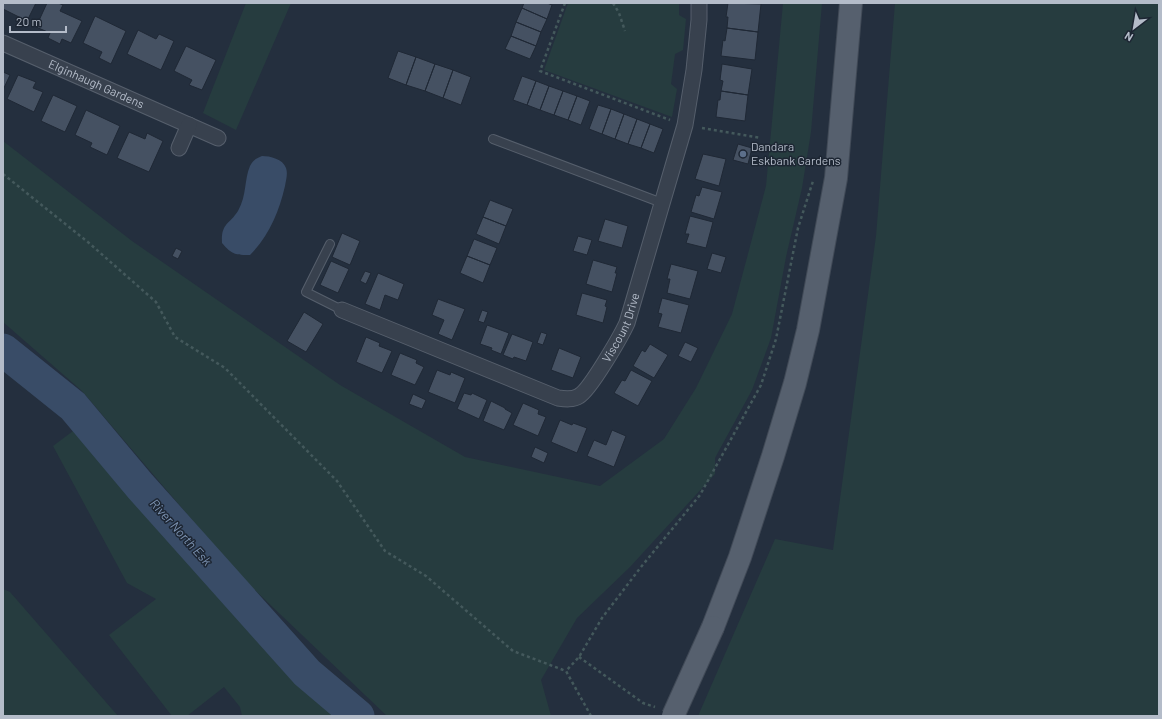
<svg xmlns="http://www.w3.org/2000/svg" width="1162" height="719" font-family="Barlow,sans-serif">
<rect width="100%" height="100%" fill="#242f3e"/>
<path fill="#263c3f" d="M 246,3 L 291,3 L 236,130 L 203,113 Z
M 568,3 L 679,3 L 679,15 L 686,19 L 683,50 L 675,54 L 671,84 L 677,89 L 672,117 L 544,70 Z
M 783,3 L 822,3 L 811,132 L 802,188 L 786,257 L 771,338 L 752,390 L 715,458 L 715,474 L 630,567 L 577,618 L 541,680 L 551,716 L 387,716 L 240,576 L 81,390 L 3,322 L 3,141 L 132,241 L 340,385 L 465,457 L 600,486 L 664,439 L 696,388 L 732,314 L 766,186 Z
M 895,3 L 1159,3 L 1159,716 L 698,716 L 775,539 L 833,550 L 876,236 Z
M 73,431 L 184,551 L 294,677 L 338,716 L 242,716 L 240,707 L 224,687 L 187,716 L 172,716 L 109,635 L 156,599 L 127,583 L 53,446 Z
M 3,589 L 10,592 L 118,716 L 3,716 Z"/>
<path fill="#394c67" d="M 262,156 C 270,156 283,159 286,168 C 288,174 286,180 285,186 C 279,212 269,236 250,255 C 236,255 232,255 222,243 C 221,223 229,225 238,211 C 247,195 244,180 250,166 C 253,160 257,158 262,156 Z"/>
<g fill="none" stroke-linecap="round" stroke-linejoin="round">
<path stroke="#394c67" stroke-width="33" d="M 3,350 L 73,406 L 140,486 L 307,673 L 358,716"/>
</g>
<path fill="#455162" stroke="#1f2835" d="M 3,3 L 36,3 L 27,21 L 3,9 Z
M 47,3 L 58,3 L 63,5 L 60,11 L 82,21 L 71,43 L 62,39 L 60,44 L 48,38 L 50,33 L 36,27 Z
M 524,3 L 547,3 L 552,5 L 547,19 L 522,8 Z
M 728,3 L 761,4 L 758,32 L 727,28 L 728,17 L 726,17 Z
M 522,8 L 547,19 L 541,32 L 516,22 Z
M 95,16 L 126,31 L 111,64 L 99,58 L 102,52 L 83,43 Z
M 516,22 L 541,32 L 536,46 L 511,36 Z
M 727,28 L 758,32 L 755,60 L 721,56 L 723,40 L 725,41 Z
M 138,30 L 156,39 L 159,34 L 174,41 L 161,70 L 127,54 Z
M 511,36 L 536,46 L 530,59 L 505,49 Z
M 186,46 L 216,60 L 202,90 L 189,85 L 192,80 L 174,71 Z
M 398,51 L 416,57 L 406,85 L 388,78 Z
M 416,57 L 435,64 L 425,91 L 406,85 Z
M 435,64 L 453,70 L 443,98 L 425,91 Z
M 722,64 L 752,69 L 748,95 L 721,91 L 723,81 L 720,80 Z
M 453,70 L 471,77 L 461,105 L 443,98 Z
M 3,72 L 10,75 L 3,90 Z
M 18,75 L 36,82 L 33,88 L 43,92 L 34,112 L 7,99 Z
M 522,76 L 536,81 L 527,105 L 513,100 Z
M 536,81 L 549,86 L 540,110 L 527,105 Z
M 549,86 L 563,91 L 554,115 L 540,110 Z
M 563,91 L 577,96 L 568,120 L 554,115 Z
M 721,91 L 748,95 L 745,121 L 716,117 L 718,100 L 720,100 Z
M 53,95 L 77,106 L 65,132 L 41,121 Z
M 577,96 L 590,101 L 581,125 L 568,120 Z
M 598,105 L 611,109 L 602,134 L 589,129 Z
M 611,109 L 624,114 L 615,139 L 602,134 Z
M 86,110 L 120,126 L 107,155 L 90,147 L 92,143 L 75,135 Z
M 624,114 L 637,119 L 628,144 L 615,139 Z
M 637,119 L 650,124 L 641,148 L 628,144 Z
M 650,124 L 663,129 L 654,153 L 641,148 Z
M 129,132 L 145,139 L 147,133 L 163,141 L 149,172 L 117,158 Z
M 738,144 L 752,148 L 748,164 L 733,160 Z
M 703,154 L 726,159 L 719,186 L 695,179 Z
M 702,187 L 722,192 L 714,219 L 691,212 L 696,195 L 699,196 Z
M 490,200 L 513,209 L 506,226 L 483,217 Z
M 690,216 L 713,222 L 706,248 L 686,243 L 689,234 L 685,234 Z
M 483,217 L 506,226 L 499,244 L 476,234 Z
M 605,219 L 628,226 L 622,248 L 598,241 Z
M 342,233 L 360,241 L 350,265 L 332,257 Z
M 578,236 L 592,240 L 587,255 L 573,251 Z
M 474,239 L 497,248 L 490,265 L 467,256 Z
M 176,248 L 182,251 L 178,259 L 172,256 Z
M 712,253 L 726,257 L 721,273 L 707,269 Z
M 467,256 L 490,265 L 483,283 L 460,273 Z
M 593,260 L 617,267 L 615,273 L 617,273 L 612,292 L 586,284 Z
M 331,261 L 349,269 L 338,293 L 320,285 Z
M 671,264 L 698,271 L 690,299 L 667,293 L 670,279 L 667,279 Z
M 365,271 L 371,273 L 366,284 L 360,281 Z
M 378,273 L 404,284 L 398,300 L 385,295 L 380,310 L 365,304 Z
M 582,293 L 607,300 L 605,306 L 607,307 L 603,323 L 576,315 Z
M 662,298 L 689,305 L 681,333 L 658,327 L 662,314 L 658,313 Z
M 438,299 L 465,309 L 452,340 L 438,334 L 444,320 L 432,315 Z
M 482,310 L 488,312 L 484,323 L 478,321 Z
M 304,312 L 323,324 L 306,352 L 287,341 Z
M 487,325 L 509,333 L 501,354 L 491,350 L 492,348 L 480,344 Z
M 541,332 L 547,334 L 543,345 L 537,343 Z
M 512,334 L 533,342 L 526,361 L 514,357 L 513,359 L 503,355 Z
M 366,337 L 380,343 L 379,346 L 392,351 L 382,373 L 356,362 Z
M 685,342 L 698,348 L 691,362 L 678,356 Z
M 650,344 L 668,355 L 654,378 L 633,366 L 642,350 L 645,352 Z
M 559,348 L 581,357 L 573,378 L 551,370 Z
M 400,353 L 417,360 L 416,363 L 424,367 L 415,385 L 391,375 Z
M 437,370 L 450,375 L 451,372 L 465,378 L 455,403 L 428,392 Z
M 631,370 L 652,381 L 638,406 L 614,393 L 622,380 L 625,381 Z
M 464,393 L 471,395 L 472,393 L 487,400 L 479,419 L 457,409 Z
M 413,394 L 426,400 L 422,409 L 409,404 Z
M 491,401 L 505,408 L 505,409 L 512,413 L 504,430 L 483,421 Z
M 523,403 L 539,410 L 538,414 L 546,417 L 538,436 L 513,425 Z
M 560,420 L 572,425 L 573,423 L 587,428 L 577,453 L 551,442 Z
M 612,430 L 626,436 L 614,467 L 587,456 L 594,440 L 606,445 Z
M 535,447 L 548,453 L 544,463 L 531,457 Z"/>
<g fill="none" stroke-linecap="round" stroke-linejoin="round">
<g stroke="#565f6c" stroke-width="10">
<path id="lane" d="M 493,139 L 662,203
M 330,244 L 306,292 L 342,310"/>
</g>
<g stroke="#565f6c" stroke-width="17">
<g id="street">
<path id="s1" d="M 3,43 L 218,138"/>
<path d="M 179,148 L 189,125"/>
<path id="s2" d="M 342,310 L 558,398 C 565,399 573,400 579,396 C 590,390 621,336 627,323 L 685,125 L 694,70 L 699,20 L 699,3"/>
</g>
</g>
<g stroke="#414a57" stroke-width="24">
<path id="primary" d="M 713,627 L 740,557 L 773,456 L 795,383 L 808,330 L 836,178 L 851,3"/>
</g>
<path stroke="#44595c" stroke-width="2.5" stroke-dasharray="3 3" stroke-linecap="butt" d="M 565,3 L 540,71 L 670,120
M 613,3 L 619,13 L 625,31
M 702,128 L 761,138
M 3,174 L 89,243 L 156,302 L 175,337 L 225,368 L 337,481 L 385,551 L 426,576 L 513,651 L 566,671
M 579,657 L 643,703 L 655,707
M 591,716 L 566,671 L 579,657 L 602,618 L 641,567 L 700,495 L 761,385 L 776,339 L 798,228 L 813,181 L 815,181"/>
<use href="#lane" stroke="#38414e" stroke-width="8"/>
<use href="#street" stroke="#38414e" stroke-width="15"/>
<use href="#primary" stroke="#56606e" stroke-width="22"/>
<g stroke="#414a57" stroke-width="24" stroke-linecap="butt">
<path id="primary-bridge" d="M 673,716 L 713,627"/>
</g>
<use href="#primary-bridge" stroke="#56606e" stroke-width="22"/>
</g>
<circle fill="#5c6f8a" stroke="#1d2633" stroke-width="1.5" cx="743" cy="154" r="4"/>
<g text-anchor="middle" stroke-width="3" stroke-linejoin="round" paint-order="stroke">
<g font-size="12" fill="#b4bcc9" stroke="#1d2633">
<text dy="4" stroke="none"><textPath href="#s1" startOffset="102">Elginhaugh Gardens</textPath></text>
<text dy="4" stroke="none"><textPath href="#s2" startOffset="336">Viscount Drive</textPath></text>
</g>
<g font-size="12" fill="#b4bcc9" stroke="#1d2633" text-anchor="start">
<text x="751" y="151">Dandara<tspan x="751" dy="14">Eskbank Gardens</tspan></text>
</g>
<g font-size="13" font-style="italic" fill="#7c92b1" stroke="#1d2633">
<text transform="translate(181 532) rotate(48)" y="5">River North Esk</text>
</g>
</g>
<rect width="1162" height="719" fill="none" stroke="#b4bcc9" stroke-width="8"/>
<g transform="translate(1134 28) rotate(211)" stroke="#1d2633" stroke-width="3" paint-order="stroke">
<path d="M0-3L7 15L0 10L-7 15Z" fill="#b4bcc9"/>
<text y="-6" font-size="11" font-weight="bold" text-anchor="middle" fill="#b4bcc9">N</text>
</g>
<path d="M10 26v6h56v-6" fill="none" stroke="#b4bcc9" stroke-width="2"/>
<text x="16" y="26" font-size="12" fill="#b4bcc9" stroke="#1d2633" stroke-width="3" paint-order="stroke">20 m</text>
</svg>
